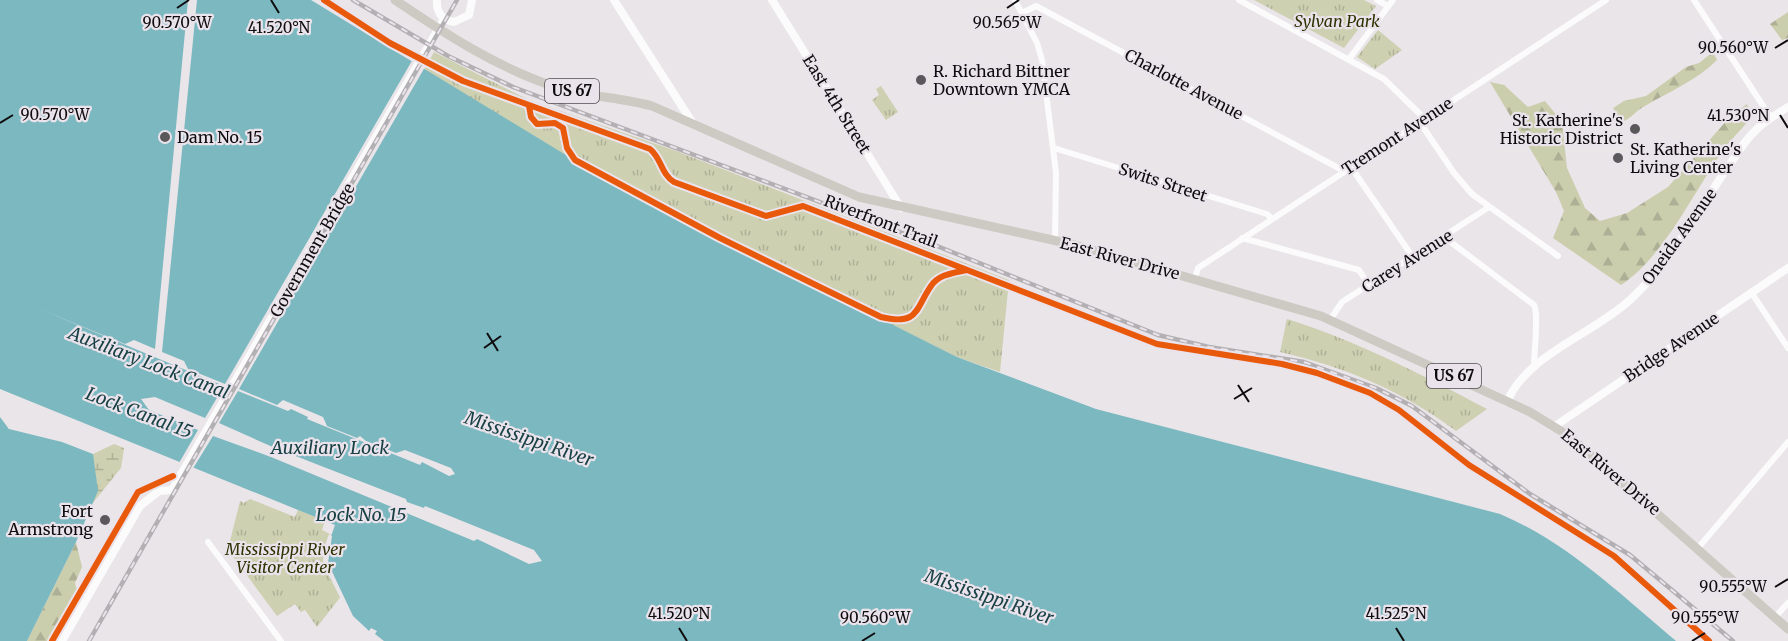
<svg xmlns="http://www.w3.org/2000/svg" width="1788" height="641" font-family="Merriweather,serif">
<defs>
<pattern id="grass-tufts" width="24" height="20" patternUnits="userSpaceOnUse" patternTransform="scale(1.5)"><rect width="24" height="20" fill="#cdd0b1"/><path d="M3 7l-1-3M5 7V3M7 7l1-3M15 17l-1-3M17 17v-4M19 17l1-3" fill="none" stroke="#afb197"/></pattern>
<pattern id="forest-firs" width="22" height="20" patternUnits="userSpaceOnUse" patternTransform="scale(1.5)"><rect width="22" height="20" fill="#cbcead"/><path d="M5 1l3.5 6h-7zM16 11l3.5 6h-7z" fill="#adb094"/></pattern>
<pattern id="wetland-marsh" width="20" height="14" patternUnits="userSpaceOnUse" patternTransform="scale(1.5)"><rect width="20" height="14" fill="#cdd0b1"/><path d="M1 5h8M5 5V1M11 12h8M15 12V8" fill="none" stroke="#afb197"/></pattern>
</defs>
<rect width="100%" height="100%" fill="#e9e5e9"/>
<path fill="url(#grass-tufts)" d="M 1254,0 L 1364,0 L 1376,6 L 1344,48 Z
M 1378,30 L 1402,50 L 1375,69 L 1357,57 Z
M 434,52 L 529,100 L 676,151 L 1009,280 L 1000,372 L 957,357 L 659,210 L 583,168 L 424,70 Z
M 881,86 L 898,112 L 886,120 L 872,100 L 879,95 L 876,89 Z
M 1287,319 C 1357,341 1423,375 1487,409 L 1456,431 C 1403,391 1345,367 1280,352 Z
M 250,499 L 295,517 L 298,510 L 325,521 L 322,530 L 332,535 L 327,548 L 342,595 L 317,627 L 305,610 L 301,612 L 295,604 L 277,616 L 226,547 L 229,545 L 240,501 L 244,503 Z"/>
<path fill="url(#forest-firs)" d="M 1788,12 L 1788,38 L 1782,40 L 1770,24 Z
M 1713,52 L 1717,60 C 1696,81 1670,91 1645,106 C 1635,111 1632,118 1622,122 L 1613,108 L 1624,101 L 1646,96 L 1686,67 L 1699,63 Z
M 1490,82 L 1504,85 L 1528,107 L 1545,101 L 1562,122 L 1567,168 L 1585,208 L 1600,221 L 1627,213 L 1668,187 L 1728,119 L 1747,104 L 1752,117 C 1743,128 1732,138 1724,149 C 1694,191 1664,257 1621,285 L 1553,238 L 1564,211 L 1556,192 Z
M 76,542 L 82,567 L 75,583 L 77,591 L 47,641 L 27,641 Z"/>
<path fill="url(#wetland-marsh)" d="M 114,444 L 124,448 L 121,468 L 92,504 L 82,527 L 93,454 Z"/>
<path fill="#7cb8c0" d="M 0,0 L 311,0 L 620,188 L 957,357 L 1096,409 L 1500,514 C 1567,542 1621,595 1676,641 L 382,641 L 367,631 L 352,617 L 326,563 L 327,548 L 335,525 L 0,389 Z
M 0,417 L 9,429 L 35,429 L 87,446 L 93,454 L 98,491 L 76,542 L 27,641 L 0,641 Z"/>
<path fill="#e9e5e9" d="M 188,0 L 197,0 L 162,352 L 184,361 L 188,369 L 225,384 L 413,59 L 425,67 L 239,389 L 277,405 L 283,400 L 323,417 L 327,426 L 357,438 L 360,436 L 366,441 L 396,453 L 405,450 L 451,468 L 455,474 L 449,476 L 422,462 L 420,465 L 307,419 L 308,417 L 291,409 L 288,411 L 238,391 L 219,423 L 275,448 L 406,499 L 407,502 L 424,508 L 425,506 L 534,550 L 542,561 L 529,564 L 477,539 L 474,541 L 271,457 L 213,436 L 192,470 L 0,392 L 179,463 L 198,430 L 149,410 L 141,399 L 155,397 L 205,418 L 224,386 L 37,308 L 125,344 L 134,340 L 155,349 Z
M 0,414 L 10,426 L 36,426 L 89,443 L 94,450 L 93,454 L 62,442 L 9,429 Z
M 329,534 L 332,536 L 328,563 L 353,616 L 367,629 L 369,631 L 371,628 L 377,631 L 375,634 L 384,641 L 377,641 L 365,634 L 350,618 L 323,563 L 324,548 Z"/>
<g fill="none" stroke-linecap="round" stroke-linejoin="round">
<path stroke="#fcfbfc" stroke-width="6" d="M 1015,0 L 1037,43 L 1042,60 L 1056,173 L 1055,241
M 1239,0 L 1384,79 L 1424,118
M 1377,0 L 1388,6
M 1694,0 L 1771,118
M 1022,13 L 1036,6 L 1344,171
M 1349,59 L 1393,0
M 1419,121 L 1454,173 L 1472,194 L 1558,256
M 1054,148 L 1267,214 L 1272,219
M 1351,167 L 1412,256
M 1447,236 L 1452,243 L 1534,305 C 1539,314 1534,351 1534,365
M 1242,238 L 1359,270 L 1368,284
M 1195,278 L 1198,268 L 1606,0
M 1751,292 L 1788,348
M 1330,320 L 1342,302 L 1489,207
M 208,542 L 281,641
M 1698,548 L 1788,442
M 1775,617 L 1788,603"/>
<path stroke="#fcfbfc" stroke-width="8" d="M 437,0 C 436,12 442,20 454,22 L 469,15 L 472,0
M 614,0 L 692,122
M 772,0 L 901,208
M 1507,402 C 1527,354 1594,334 1631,299 C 1670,263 1696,215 1725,171 C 1735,158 1743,142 1755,131 C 1764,121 1777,114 1788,107
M 1555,426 L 1788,268
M 62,641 L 140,506 L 159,491 L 172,490 L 444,19"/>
<path stroke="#cdc9c3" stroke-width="9" d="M 395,0 C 444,33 496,67 553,86 C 585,97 620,97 652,106 L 859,197 L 1075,245 L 1321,316 L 1530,412 L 1569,436 L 1788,629"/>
<g stroke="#b2b0b2" stroke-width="4.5">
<path id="rail" d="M 353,0 L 448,56 L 513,87 L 932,244 L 1158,335 L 1209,347 L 1304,362 L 1376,388 L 1412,406 L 1530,494 L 1630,555 L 1733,641
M 89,641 L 457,0"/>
</g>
<use href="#rail" stroke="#ebe3eb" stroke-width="2" stroke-dasharray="7" stroke-linecap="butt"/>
<g stroke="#ebe3eb" stroke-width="10">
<path id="cycleway" d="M 324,0 L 390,43 L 463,81 L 650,149 C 662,159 661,174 674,182 L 766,216 L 803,206 L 1157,344 L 1282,364 L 1317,373 L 1370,393 L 1399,410 L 1469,465 L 1614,556 L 1709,641
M 529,106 L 531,117 L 537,124 L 555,123 L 563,128 L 567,148 L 575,160 L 720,238 L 881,317 C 919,326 915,309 931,286 C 939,274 954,273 966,270
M 52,641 L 138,492 L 173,476"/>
</g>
<use href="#cycleway" stroke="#e8590c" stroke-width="6"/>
</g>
<path fill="none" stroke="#0e0c0e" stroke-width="2" d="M 271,0 L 279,13M 177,8 L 189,0M 1007,8 L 1019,0M 1775,48 L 1788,40M 1780,115 L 1788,128M 0,123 L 13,115M 487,333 L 498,351M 484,348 L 501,336M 1238,385 L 1249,402M 1234,399 L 1252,388M 1775,587 L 1788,579M 679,628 L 687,641M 1396,628 L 1404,641M 862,641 L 875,633M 1692,641 L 1705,633"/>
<g fill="#5b585b" stroke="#ebe3eb" stroke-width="2">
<circle cx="921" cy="80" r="6"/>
<circle cx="1635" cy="129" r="6"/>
<circle cx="165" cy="137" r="6"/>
<circle cx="1618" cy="158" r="6"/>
<circle cx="105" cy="520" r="6"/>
</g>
<g text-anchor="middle" stroke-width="4.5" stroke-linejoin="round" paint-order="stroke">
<g fill="#ebe3eb" stroke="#504c50" stroke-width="1.5">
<rect x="545" y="79" width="54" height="24" rx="4.5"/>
<rect x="1427" y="364" width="54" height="24" rx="4.5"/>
</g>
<g font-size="15" font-weight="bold" fill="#0e0c0e">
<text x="572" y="96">US 67</text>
<text x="1454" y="381">US 67</text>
</g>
<g font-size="16" font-style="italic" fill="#2d3200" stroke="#ebe3eb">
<text x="1337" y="27">Sylvan Park</text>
<text x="285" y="555">Mississippi River<tspan x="285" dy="18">Visitor Center</tspan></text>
</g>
<g font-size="16" fill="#0e0c0e" stroke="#ebe3eb" text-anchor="start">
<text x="933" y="77">R. Richard Bittner<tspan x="933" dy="18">Downtown YMCA</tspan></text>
<text x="1623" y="126" text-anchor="end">St. Katherine's<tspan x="1623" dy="18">Historic District</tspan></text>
<text x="177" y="143">Dam No. 15</text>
<text x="1630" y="155">St. Katherine's<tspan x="1630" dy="18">Living Center</tspan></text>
<text x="93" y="517" text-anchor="end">Fort<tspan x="93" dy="18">Armstrong</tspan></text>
</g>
<g font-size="16" fill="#0e0c0e" stroke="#ebe3eb">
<text transform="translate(1184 84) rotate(28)" y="6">Charlotte Avenue</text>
<text transform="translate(837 104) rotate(58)" y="6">East 4th Street</text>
<text transform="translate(1397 136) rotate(-33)" y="6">Tremont Avenue</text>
<text transform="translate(1163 182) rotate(18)" y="6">Swits Street</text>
<text transform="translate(881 221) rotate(21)" y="6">Riverfront Trail</text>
<text transform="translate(1679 236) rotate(-54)" y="6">Oneida Avenue</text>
<text transform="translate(312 250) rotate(-60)" y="6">Government Bridge</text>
<text transform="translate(1120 258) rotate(15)" y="6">East River Drive</text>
<text transform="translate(1407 261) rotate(-32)" y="6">Carey Avenue</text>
<text transform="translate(1671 347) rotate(-34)" y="6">Bridge Avenue</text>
<text transform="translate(1611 472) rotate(40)" y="6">East River Drive</text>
</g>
<g font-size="18" font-style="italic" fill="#184146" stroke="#ebe3eb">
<text transform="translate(149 363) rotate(21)" y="6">Auxiliary Lock Canal</text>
<text transform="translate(139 413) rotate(21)" y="6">Lock Canal 15</text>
<text transform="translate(529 439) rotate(19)" y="6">Mississippi River</text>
<text x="330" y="454">Auxiliary Lock</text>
<text x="361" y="521">Lock No. 15</text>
<text transform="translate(989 597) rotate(19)" y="6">Mississippi River</text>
</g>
</g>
<g font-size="15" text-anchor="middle" fill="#0e0c0e" stroke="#ebe3eb" stroke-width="4.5" stroke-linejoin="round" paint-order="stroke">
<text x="177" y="28">90.570°W</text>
<text x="1007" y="28">90.565°W</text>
<text x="279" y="33">41.520°N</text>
<text x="1733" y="53">90.560°W</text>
<text x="55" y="120">90.570°W</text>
<text x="1738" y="121">41.530°N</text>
<text x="1733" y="592">90.555°W</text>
<text x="679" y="619">41.520°N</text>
<text x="1396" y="619">41.525°N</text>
<text x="875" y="623">90.560°W</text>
<text x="1705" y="623">90.555°W</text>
</g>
</svg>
